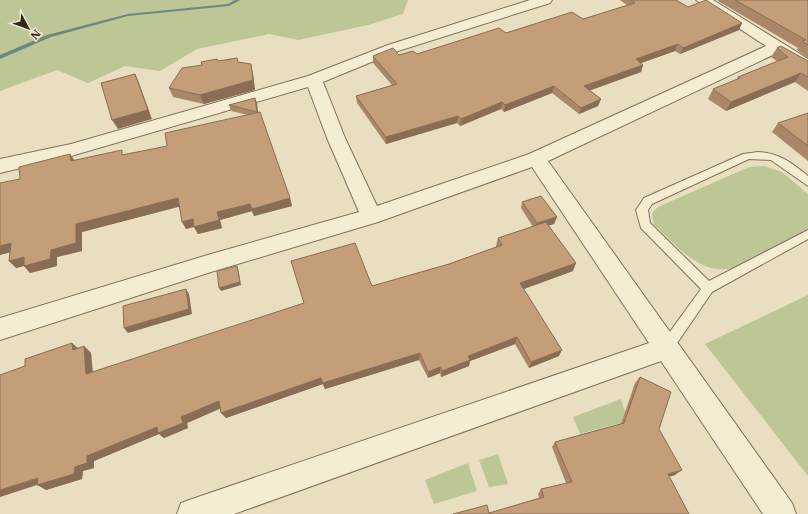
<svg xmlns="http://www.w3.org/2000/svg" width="808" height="514" font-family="'IBM Plex Serif',serif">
<rect width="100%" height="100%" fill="#e9dfc0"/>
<path fill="#bdc695" d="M 0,0 L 408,0 L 403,14 L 368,25 L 298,40 L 269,34 L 197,49 L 160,71 L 125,66 L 88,83 L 57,70 L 0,91 Z
M 764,166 L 782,172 L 808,194 L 808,229 L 734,268 C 699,276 678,246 654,225 L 652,213 L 658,207 L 749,167 Z
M 808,295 L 808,476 L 705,344 Z
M 621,399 L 625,412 L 639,418 L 580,434 L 573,417 Z
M 498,454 L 508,484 L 489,487 L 479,460 Z
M 468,463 L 477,491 L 434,504 L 425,480 Z"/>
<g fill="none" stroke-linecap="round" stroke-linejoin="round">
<path fill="#6b8883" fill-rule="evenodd" d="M 235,0 L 240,0 L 229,6 L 128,16 L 51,37 L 0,59 L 0,55 L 47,35 L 128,14 L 228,4 Z"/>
<g stroke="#80715a" stroke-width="2">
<path id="service" d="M 758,152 C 779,153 792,163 808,176 L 808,186 L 771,160 L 749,159 L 652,204 L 648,210 L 650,223 L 709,281 L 808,230 L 808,239 L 712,292 L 671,352 L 666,354 L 661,352 L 659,348 L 661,344 L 701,289 L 641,228 L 636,210 L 644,198 L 743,154 Z"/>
</g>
<g stroke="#80715a" stroke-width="2">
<path id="minor" d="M 530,0 L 552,0 L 550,3 L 398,51 L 323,82 L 345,138 L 377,206 L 529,154 L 766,46 L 696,0 L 713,0 L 808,59 L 808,71 L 802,69 L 777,53 L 548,161 L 792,503 L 796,514 L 763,514 L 661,361 L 234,514 L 177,514 L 181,503 L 192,499 L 649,343 L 532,167 L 378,222 L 211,272 L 0,340 L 0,318 L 211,254 L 359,212 L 327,138 L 308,87 L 71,156 L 0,173 L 0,159 L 71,144 L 308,76 L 388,45 Z"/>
</g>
<use href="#service" fill="#f5edd2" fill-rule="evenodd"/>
<use href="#minor" fill="#f5edd2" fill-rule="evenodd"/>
</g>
<path fill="#a98768" d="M 620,0 L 676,0 L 688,7 L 742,23 L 739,30 L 680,54 L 675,51 L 641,63 L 643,65 L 641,72 L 589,91 L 601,99 L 598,106 L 579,114 L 552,93 L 504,112 L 501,109 L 460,126 L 457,123 L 386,144 L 357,103 L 356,96 L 392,85 L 373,63 L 373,56 L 417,54 L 506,33 L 583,19 L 627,5 Z
M 718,0 L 808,0 L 808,58 L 797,50 L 798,48 L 718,1 Z
M 777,48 L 808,61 L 808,91 L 795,82 L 726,111 L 708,99 L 713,89 L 736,80 L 738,77 L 777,61 L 771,57 Z
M 218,61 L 238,62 L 253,74 L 255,90 L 204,104 L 173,97 L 169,88 Z
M 257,103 L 258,113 L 290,198 L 292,206 L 254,216 L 252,211 L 220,220 L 222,228 L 198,234 L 194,227 L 186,229 L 180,206 L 82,232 L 82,251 L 57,257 L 57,266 L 30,273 L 24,266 L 16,268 L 10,252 L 0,255 L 20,179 L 75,160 L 125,155 L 167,146 L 248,115 L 231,111 L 229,105 Z
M 808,113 L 808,161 L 772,132 L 778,123 Z
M 522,202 L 557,217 L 554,224 L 548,225 L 573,271 L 524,289 L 559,356 L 529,368 L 515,344 L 470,361 L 469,366 L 441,377 L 440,373 L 428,378 L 419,360 L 325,389 L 323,384 L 226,418 L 221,408 L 187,423 L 188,428 L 164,438 L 159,434 L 94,461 L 94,468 L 83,471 L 82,479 L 46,490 L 25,366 L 72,343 L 78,348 L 84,346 L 91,353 L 93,372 L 372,286 L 449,264 L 496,247 L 496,246 L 498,238 L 533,227 L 521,208 Z
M 640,377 L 675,475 L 489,513 L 539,498 L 538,494 L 541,489 L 566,483 L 552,447 L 555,442 L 621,424 L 635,383 Z"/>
<path fill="#896e55" d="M 742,23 L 739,30 L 680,54 L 683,48 Z
M 678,44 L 675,51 L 633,66 L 636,59 Z
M 251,64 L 253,74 L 255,90 L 204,104 L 200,95 Z
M 643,65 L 641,72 L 582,93 L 584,86 Z
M 801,73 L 795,82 L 726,111 L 731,102 Z
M 135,74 L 139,83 L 152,119 L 118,129 L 112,120 Z
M 554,86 L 552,93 L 504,112 L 505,105 Z
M 255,98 L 257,103 L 258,118 L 257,112 Z
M 601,99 L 598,106 L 579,114 L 581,108 Z
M 502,102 L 501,109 L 460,126 L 461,119 Z
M 458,116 L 457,123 L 386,144 L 386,137 Z
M 70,154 L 75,161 L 71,161 Z
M 178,198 L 182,206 L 82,232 L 82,251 L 57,257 L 57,266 L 30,273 L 24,266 L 16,268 L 9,261 L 51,250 L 76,224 Z
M 290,198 L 292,206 L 254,216 L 252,211 L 220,220 L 222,228 L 198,234 L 194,227 L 217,212 L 250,204 Z
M 557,217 L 554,224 L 535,230 L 537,223 Z
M 193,219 L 197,226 L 186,229 L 182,222 Z
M 11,243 L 18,250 L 0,255 L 0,246 Z
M 576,263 L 573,271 L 518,291 L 520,283 Z
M 237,266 L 238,269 L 241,285 L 221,291 L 219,288 Z
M 186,289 L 189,294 L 192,314 L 128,333 L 124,328 Z
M 517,337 L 515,344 L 470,361 L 469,366 L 441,377 L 442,371 L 468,356 Z
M 72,343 L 79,350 L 73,350 Z
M 84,346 L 91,353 L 93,380 L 86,374 Z
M 562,350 L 559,356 L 529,368 L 531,362 Z
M 420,353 L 419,360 L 325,389 L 323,384 L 226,418 L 221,413 L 321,378 Z
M 440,367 L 440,373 L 428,378 L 428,372 Z
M 219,401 L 224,407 L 187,423 L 188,428 L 164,438 L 159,434 L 94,461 L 94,468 L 83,471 L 82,479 L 46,490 L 37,485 L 0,497 L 0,490 L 75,467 L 87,456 Z
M 682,470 L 675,475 L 662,479 L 668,474 Z"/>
<path fill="#c49d79" stroke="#896e55" d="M 631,0 L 676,0 L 688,7 L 706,0 L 742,23 L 683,48 L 678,44 L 636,59 L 643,65 L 584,86 L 601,99 L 581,108 L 554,86 L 505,105 L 502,102 L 461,119 L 458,116 L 386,137 L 356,96 L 397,84 L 373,56 L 393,48 L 399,55 L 413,51 L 417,54 L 499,28 L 506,33 L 572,12 L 583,19 L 635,3 Z
M 735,0 L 808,0 L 808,45 L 802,41 L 806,40 Z
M 781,46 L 808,61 L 808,77 L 801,73 L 731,102 L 713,89 L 740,78 L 738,77 L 788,57 L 777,48 Z
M 237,58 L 238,62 L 251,64 L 253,80 L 200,95 L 169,88 L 182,68 L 202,65 L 201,62 L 217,59 L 218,61 Z
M 135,74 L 148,110 L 112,120 L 101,83 Z
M 255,98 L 257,112 L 229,105 Z
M 260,112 L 290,198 L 252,209 L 250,204 L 217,212 L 219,220 L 194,227 L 193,219 L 182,222 L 178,198 L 76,224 L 76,243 L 51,250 L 50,259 L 24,266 L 24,257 L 9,261 L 11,243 L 0,246 L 0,183 L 20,179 L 19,167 L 70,154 L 71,161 L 122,150 L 122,155 L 167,146 L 165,133 Z
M 808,113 L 808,146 L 778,123 Z
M 541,196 L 557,217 L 537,223 L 522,202 Z
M 546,222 L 576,263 L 520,283 L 562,350 L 531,362 L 517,337 L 468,356 L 470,360 L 442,371 L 440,367 L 428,372 L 420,353 L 323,383 L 321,378 L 221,413 L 219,401 L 181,417 L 183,423 L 158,433 L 157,427 L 87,456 L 87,463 L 75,467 L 74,474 L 37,485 L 38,478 L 0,490 L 0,375 L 25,366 L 25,359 L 72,343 L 73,350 L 84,346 L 86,374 L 304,303 L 291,261 L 355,243 L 372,286 L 449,264 L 502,245 L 498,238 Z
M 237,266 L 240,282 L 219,288 L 217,271 Z
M 186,289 L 189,309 L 124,328 L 123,306 Z
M 640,377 L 671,392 L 659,429 L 682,470 L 668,474 L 689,514 L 453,514 L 487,505 L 489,513 L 544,497 L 541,489 L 572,482 L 555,442 L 624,423 Z"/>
<g transform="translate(28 28) rotate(131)" stroke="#f1e9cf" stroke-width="3" paint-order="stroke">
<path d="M0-3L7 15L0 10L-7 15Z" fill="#31281d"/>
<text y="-6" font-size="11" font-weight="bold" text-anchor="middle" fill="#31281d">N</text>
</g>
</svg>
